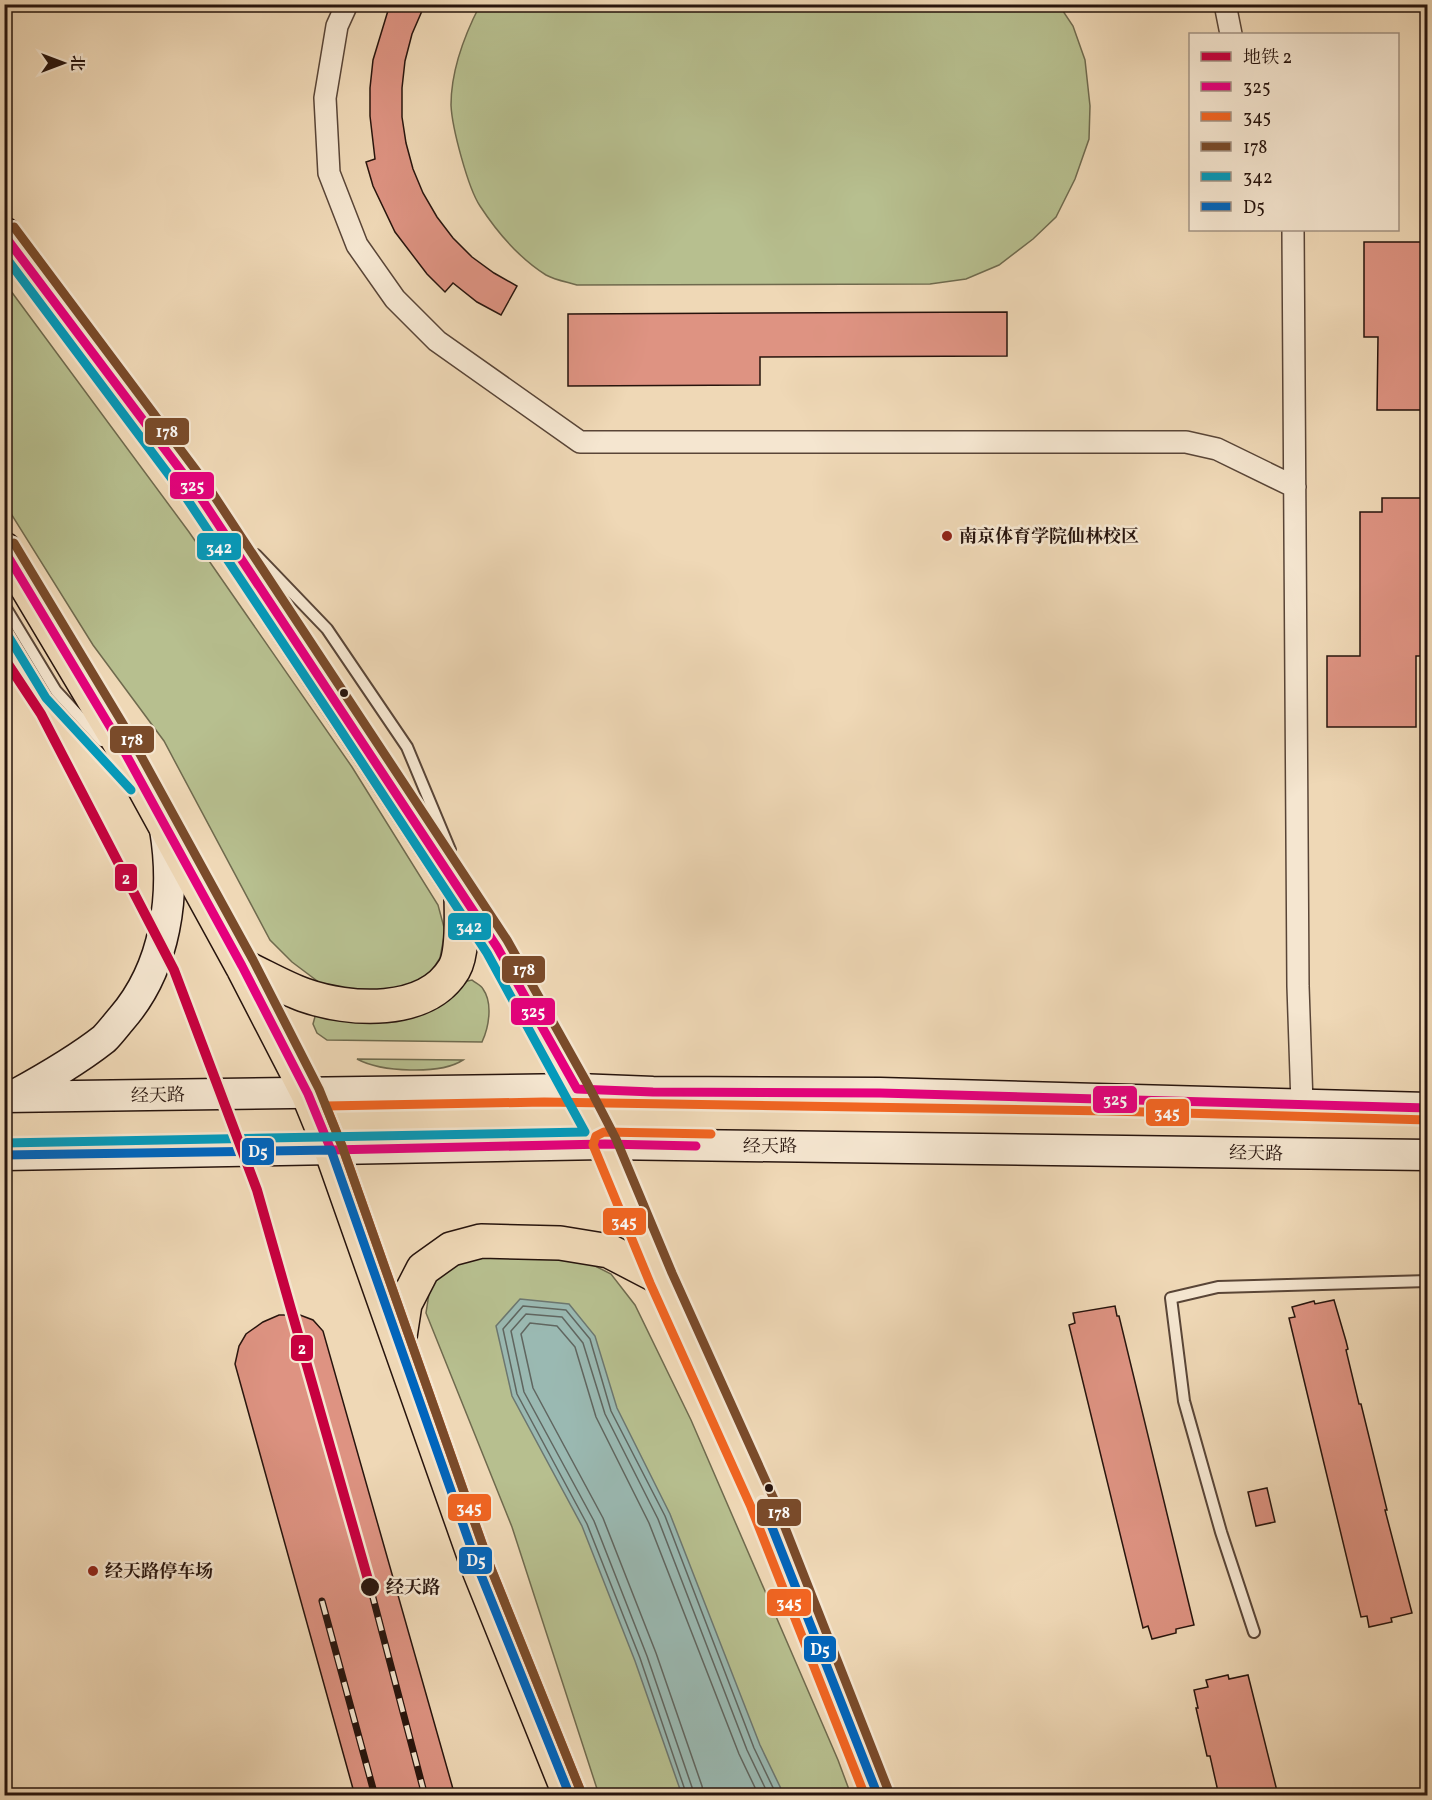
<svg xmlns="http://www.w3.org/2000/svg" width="1432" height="1800" font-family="Vollkorn,'Noto Serif SC',serif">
<rect width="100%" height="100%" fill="#efd8b6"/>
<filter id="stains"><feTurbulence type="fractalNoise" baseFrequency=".00333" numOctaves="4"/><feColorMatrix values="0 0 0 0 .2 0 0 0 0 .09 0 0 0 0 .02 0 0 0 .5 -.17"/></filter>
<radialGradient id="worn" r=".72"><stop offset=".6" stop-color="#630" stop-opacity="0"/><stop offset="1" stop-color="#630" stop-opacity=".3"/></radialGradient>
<path fill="#b7bf8f" stroke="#6f6a4e" stroke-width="1.5" d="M 480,5 L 1059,5 L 1073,26 L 1085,60 L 1090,106 L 1089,139 L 1075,179 L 1056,217 L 1033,239 L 999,265 L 966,279 L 930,284 L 577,285 C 567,282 555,280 546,275 C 519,258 497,232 480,206 C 468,188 452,128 451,105 C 451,71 465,34 480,5 Z
M 5,283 L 189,532 L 352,767 L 438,905 L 445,931 L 440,958 L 427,978 L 404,994 L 324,986 L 292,962 L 270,940 L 164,741 L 93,645 L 5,504 Z
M 472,980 C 475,983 481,985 483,989 C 493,1003 489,1027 482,1042 L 327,1040 L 317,1033 L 313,1024 L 316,1013 Z
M 357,1059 L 463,1060 C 440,1075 381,1072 357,1059 Z
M 470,1256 L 583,1260 L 611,1274 L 635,1305 L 691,1420 L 838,1760 L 851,1795 L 599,1795 L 512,1527 L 426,1313 L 430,1287 L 444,1272 Z"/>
<path fill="#9ab9b2" stroke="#6c7770" stroke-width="1.5" d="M 520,1299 L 569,1304 L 595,1336 L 617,1408 L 670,1514 L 760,1745 L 784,1795 L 682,1795 L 635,1661 L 582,1526 L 512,1396 L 496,1326 Z"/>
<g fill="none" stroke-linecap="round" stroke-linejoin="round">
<path stroke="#606660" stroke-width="1.5" d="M 687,1796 L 640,1658 L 587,1524 L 517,1394 L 503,1329 L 523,1306 L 566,1310 L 590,1339 L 611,1411 L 665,1516 L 754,1748 L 777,1796
M 695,1796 L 647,1656 L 594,1521 L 524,1392 L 511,1331 L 526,1314 L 562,1317 L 583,1343 L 605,1414 L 658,1519 L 747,1750 L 769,1796
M 704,1796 L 702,1786 L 656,1653 L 603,1518 L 533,1388 L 521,1334 L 530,1323 L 557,1326 L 575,1347 L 596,1417 L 649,1523 L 739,1754 L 759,1796"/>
</g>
<path fill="#de9382" stroke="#27140d" stroke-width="1.5" d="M 390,4 L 425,4 L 412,34 L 405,61 L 402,88 L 402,117 L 406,143 L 413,169 L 423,193 L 437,217 L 453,238 L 472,257 L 494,273 L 517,286 L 501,315 L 477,302 L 453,283 L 445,292 L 427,274 L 395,232 L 373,186 L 366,162 L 375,159 L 370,116 L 370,88 L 373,60 Z
M 1364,242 L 1428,242 L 1428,410 L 1377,410 L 1378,337 L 1364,337 Z
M 1007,312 L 1007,356 L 760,357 L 760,385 L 568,386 L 568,314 Z
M 1382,498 L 1428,498 L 1428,656 L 1416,656 L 1416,727 L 1327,727 L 1327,656 L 1360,656 L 1360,512 L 1382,512 Z
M 1334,1300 L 1346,1341 L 1348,1349 L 1346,1350 L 1359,1404 L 1361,1404 L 1387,1510 L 1385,1510 L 1412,1613 L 1391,1618 L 1392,1622 L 1369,1627 L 1367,1616 L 1361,1617 L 1289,1318 L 1295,1317 L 1292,1307 L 1314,1301 L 1315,1304 Z
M 1115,1306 L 1117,1316 L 1119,1316 L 1194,1625 L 1176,1629 L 1176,1633 L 1152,1639 L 1148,1626 L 1143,1628 L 1069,1325 L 1075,1323 L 1073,1313 Z
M 279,1315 L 300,1315 L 313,1320 L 323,1331 L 455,1796 L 355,1796 L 235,1364 L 239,1346 L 246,1334 L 263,1322 Z
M 1267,1488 L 1275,1522 L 1256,1526 L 1248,1492 Z
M 1228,1675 L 1229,1679 L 1248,1675 L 1277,1791 L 1270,1793 L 1271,1796 L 1219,1796 L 1210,1756 L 1207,1756 L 1196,1708 L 1198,1708 L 1194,1690 L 1208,1687 L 1206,1680 Z"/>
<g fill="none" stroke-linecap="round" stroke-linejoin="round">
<g stroke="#594537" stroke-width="14">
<path id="service" d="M 256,555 L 327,629 L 407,747 L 450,850
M 4,605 L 56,691 L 102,741
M 1254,1632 L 1221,1532 L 1184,1401 L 1171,1298 L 1218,1287 L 1428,1281"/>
</g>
<g stroke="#594537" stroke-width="24">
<path id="minor" d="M 347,4 L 337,26 L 325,98 L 329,173 L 357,245 L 395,299 L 437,341 L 580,442 L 1186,442 L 1217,449 L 1295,487
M 1225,4 L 1231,34
M 1293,230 L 1298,986 L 1302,1104"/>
</g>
<g stroke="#27140d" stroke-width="33">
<path id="secondary" d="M 15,1095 C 46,1078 76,1061 104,1039 C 110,1033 116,1025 122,1018 C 166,967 176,895 165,829
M 4,1097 L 577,1089 L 653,1092 L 880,1093 L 1428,1108
M 4,1155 L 605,1144 L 1428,1155"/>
</g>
<g stroke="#27140d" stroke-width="36">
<path id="primary" d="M 4,234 L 197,492 L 497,947 L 577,1089 L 605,1144 L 661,1278 L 762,1502 L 878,1796
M 4,549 L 118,740 L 242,966 L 308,1094 L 331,1150 L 479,1570 L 570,1796
M 242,966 C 262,975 282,987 304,995 C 349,1011 426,1016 454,969 C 464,952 461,912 461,892
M 399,1343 L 405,1304 L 423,1269 L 451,1249 L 481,1241 L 560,1243 L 609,1251 L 661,1278"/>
</g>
<use href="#service" stroke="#f5e6d0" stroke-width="10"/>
<use href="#minor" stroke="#f5e6d0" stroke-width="21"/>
<use href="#secondary" stroke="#f5e6d0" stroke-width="30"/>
<use href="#primary" stroke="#efd8b6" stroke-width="33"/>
<g stroke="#27140d" stroke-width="7">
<path id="rail" d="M 371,1590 L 425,1796
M 322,1601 L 375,1796"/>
</g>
<use href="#rail" stroke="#f5e6d0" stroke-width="4.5" stroke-dasharray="14" stroke-linecap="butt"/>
<g stroke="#f5e6d0" stroke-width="14">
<path id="bus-1" d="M 4,235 L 197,492 L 497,947 L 577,1089 L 653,1092 L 880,1093 L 1428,1108
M 4,550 L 118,740 L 242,966 L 308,1094 L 331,1150 L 605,1144 L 696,1146"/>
</g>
<g stroke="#f5e6d0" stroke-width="14">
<path id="bus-2" d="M 711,1134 L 604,1132 L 596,1136 L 593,1145 L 650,1283 L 751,1507 L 865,1796
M 581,1792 L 490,1566 L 342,1146 L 326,1106 L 544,1102 L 1109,1111 L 1428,1120"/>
</g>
<g stroke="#f5e6d0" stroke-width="14">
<path id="bus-3" d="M 14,227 L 207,485 L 507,940 L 587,1083 L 616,1139 L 672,1273 L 773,1497 L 889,1792
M 14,543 L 129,734 L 253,960 L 319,1089 L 342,1146 L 490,1566 L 581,1792"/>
</g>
<g stroke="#f5e6d0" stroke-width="14">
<path id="bus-4" d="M 4,255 L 187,499 L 332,717 L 487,953 L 585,1132 L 4,1143
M 4,629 L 46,698 L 131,790"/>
</g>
<g stroke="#f5e6d0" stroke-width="14">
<path id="bus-5" d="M 4,1155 L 331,1150 L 479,1570 L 570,1796
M 762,1502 L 878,1796"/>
</g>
<use href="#bus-1" stroke="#e5007d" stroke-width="9"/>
<use href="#bus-2" stroke="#f26522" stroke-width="9"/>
<use href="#bus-3" stroke="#7a4b2a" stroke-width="9"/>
<use href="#bus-4" stroke="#049abb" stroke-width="9"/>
<use href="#bus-5" stroke="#0065bd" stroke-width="9"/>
<g stroke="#f5e6d0" stroke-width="15">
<path id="metro-1" d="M 4,658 L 41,714 L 174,970 L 257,1190 L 371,1590"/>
</g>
<use href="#metro-1" stroke="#c7003f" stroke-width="10"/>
</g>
<g fill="#8f2418" stroke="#f5e6d0" stroke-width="2">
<circle cx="947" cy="536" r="6"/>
<circle cx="93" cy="1571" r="6"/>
</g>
<g fill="#27140d" stroke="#f5e6d0" stroke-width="2">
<circle cx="344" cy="693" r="5"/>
<circle cx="769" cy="1488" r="5"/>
<circle cx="370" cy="1587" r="10"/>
</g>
<g text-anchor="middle" stroke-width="5" stroke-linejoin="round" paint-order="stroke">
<g font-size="18" font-weight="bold" fill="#27140d" stroke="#f5e6d0" text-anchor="start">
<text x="959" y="542">南京体育学院仙林校区</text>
<text x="105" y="1577">经天路停车场</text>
</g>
<g font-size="18" fill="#27140d" stroke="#f5e6d0">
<text transform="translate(158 1095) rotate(-1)" y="6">经天路</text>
<text x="770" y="1152">经天路</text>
<text transform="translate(1256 1153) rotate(1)" y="6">经天路</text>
</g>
<g font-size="18" font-weight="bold" fill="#27140d" stroke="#f5e6d0" text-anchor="start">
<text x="386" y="1593">经天路</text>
</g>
</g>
<g stroke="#f5e6d0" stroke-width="2">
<rect x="144" y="417" width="46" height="29" rx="6" fill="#7a4b2a"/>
<rect x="169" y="471" width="46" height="29" rx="6" fill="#e5007d"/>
<rect x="196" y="532" width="46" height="29" rx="6" fill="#049abb"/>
<rect x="109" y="725" width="46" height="29" rx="6" fill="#7a4b2a"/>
<rect x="114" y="863" width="24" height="29" rx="6" fill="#c7003f"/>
<rect x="447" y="912" width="45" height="29" rx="6" fill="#049abb"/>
<rect x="501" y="955" width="45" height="29" rx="6" fill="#7a4b2a"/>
<rect x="510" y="997" width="46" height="29" rx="6" fill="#e5007d"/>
<rect x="1092" y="1085" width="46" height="29" rx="6" fill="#e5007d"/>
<rect x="1145" y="1098" width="45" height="29" rx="6" fill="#f26522"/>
<rect x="241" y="1137" width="34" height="29" rx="6" fill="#0065bd"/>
<rect x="602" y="1207" width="45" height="29" rx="6" fill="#f26522"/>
<rect x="290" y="1334" width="24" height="28" rx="6" fill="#c7003f"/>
<rect x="447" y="1493" width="45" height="29" rx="6" fill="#f26522"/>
<rect x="756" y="1498" width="46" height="29" rx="6" fill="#7a4b2a"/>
<rect x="458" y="1546" width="35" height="29" rx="6" fill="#0065bd"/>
<rect x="766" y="1588" width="46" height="29" rx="6" fill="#f26522"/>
<rect x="803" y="1635" width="34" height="28" rx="6" fill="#0065bd"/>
</g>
<g font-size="16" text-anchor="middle" font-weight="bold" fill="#fff">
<text x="167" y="437">178</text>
<text x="192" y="491">325</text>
<text x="219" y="553">342</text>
<text x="132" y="745">178</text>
<text x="126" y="884">2</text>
<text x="469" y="932">342</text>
<text x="524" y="975">178</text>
<text x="533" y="1017">325</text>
<text x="1115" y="1105">325</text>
<text x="1167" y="1118">345</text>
<text x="258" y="1157">D5</text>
<text x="624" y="1227">345</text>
<text x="302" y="1354">2</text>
<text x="469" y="1513">345</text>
<text x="779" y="1518">178</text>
<text x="476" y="1566">D5</text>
<text x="789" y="1608">345</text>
<text x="820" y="1655">D5</text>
</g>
<rect width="1432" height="1800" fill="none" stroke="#efd8b6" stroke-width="24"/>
<rect x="6" y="6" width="1420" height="1788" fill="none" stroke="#27140d" stroke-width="3"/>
<rect x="12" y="12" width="1408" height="1776" fill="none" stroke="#27140d" stroke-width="1.5"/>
<rect x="1189" y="33" width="210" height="198" fill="#f5e6d0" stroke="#a39282" stroke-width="1.5"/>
<rect x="1201" y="52" width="30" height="9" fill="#c7003f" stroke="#a39282" stroke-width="1.5"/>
<text x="1243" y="63" font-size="18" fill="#27140d">地铁 2</text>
<rect x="1201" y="82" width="30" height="9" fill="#e5007d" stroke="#a39282" stroke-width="1.5"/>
<text x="1243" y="93" font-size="18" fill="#27140d">325</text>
<rect x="1201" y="112" width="30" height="9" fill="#f26522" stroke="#a39282" stroke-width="1.5"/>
<text x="1243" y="123" font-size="18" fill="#27140d">345</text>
<rect x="1201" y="142" width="30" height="9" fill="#7a4b2a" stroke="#a39282" stroke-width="1.5"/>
<text x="1243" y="153" font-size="18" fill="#27140d">178</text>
<rect x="1201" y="172" width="30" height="9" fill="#049abb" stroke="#a39282" stroke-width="1.5"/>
<text x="1243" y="183" font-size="18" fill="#27140d">342</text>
<rect x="1201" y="202" width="30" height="9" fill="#0065bd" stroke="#a39282" stroke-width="1.5"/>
<text x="1243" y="213" font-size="18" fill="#27140d">D5</text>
<g transform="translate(63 63) rotate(90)" stroke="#f5e6d0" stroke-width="4.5" paint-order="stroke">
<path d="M0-4.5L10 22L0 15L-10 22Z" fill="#27140d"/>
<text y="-9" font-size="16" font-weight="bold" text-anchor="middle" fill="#27140d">北</text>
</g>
<rect width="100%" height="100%" filter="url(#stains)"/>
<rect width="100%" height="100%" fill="url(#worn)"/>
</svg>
